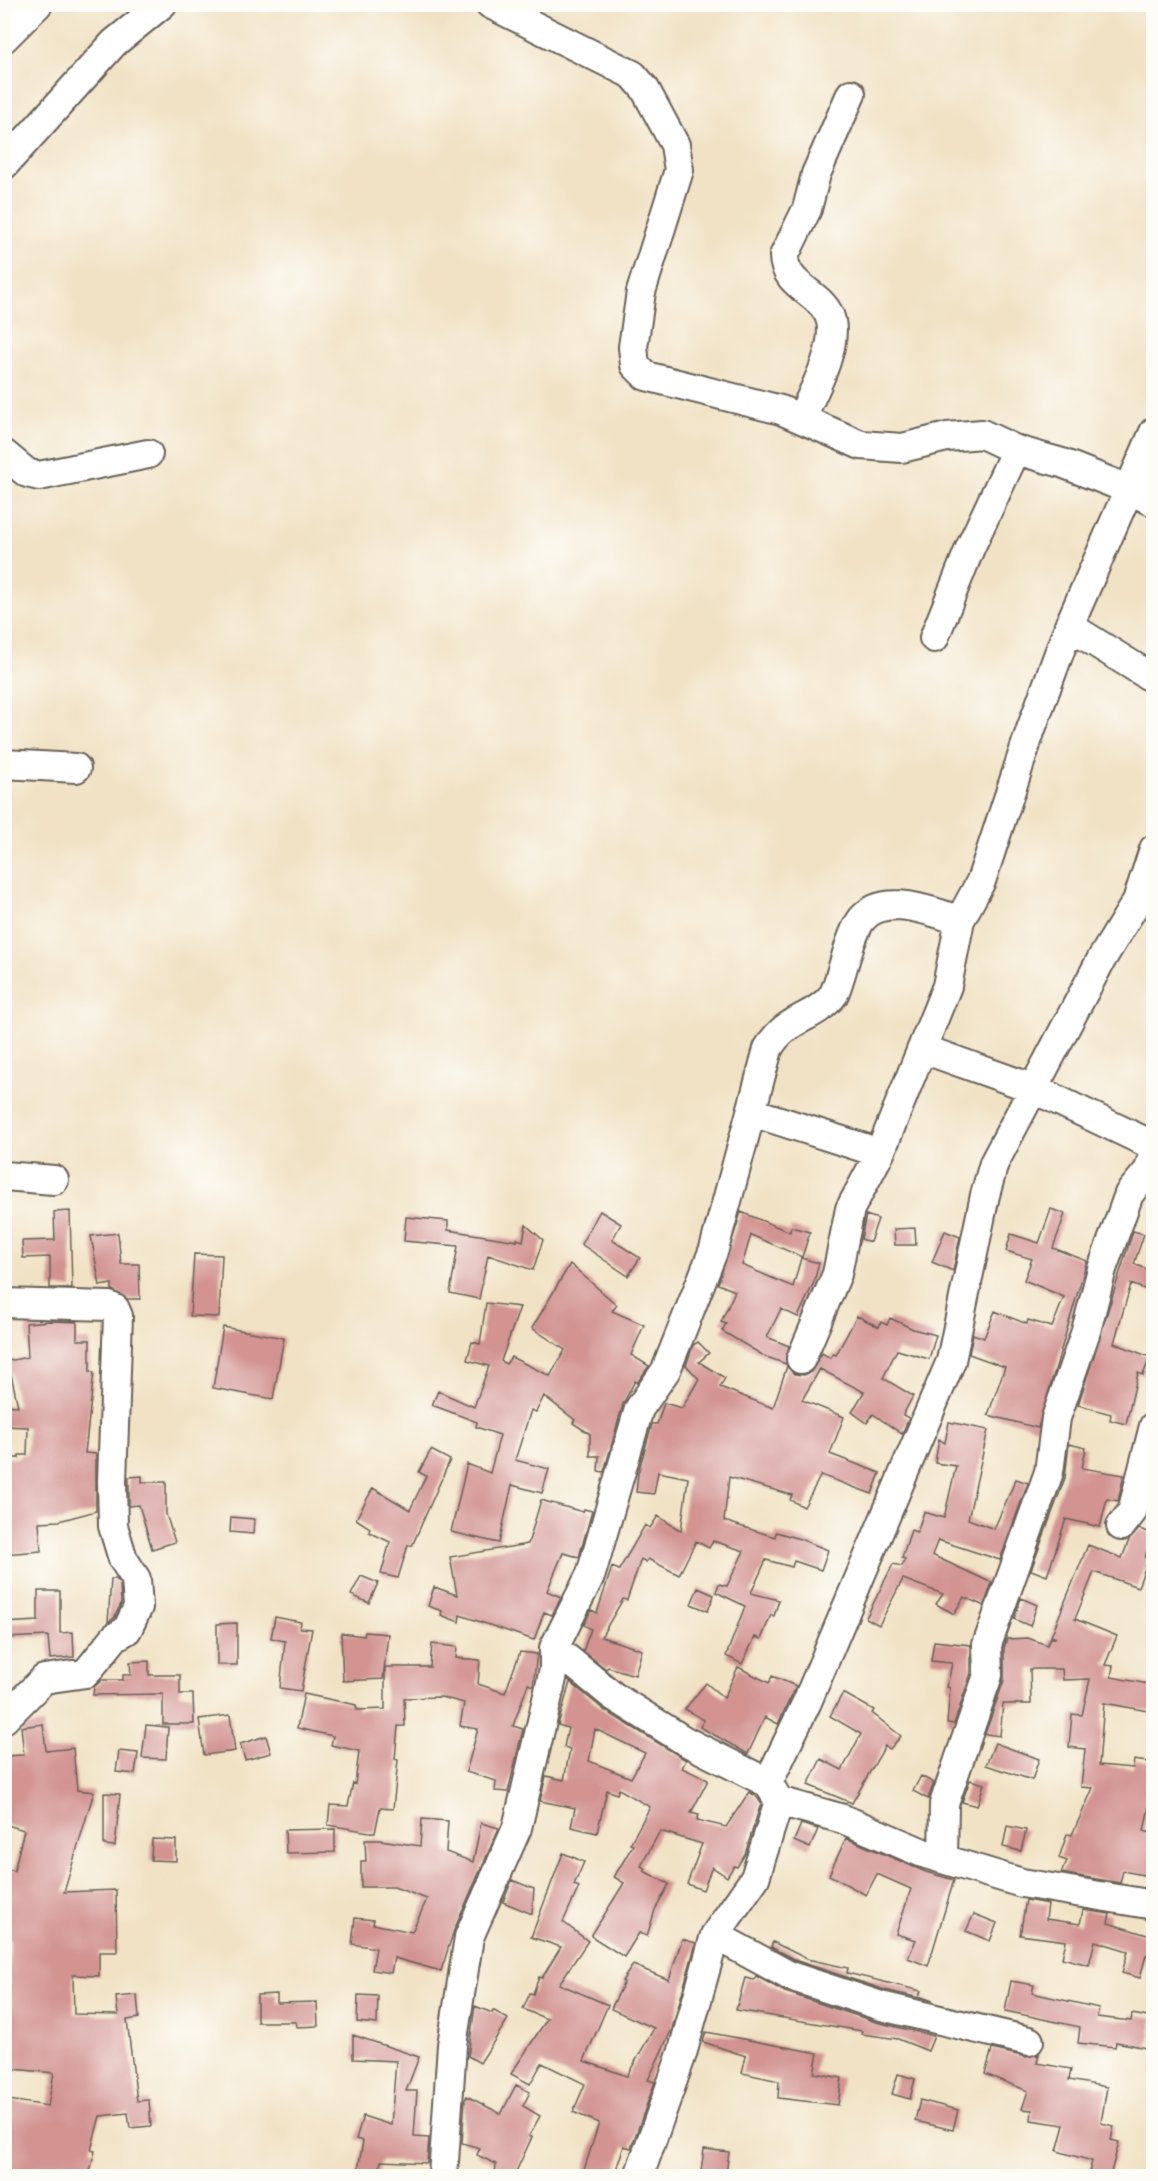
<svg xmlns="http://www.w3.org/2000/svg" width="1158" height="2181" font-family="Alegreya,serif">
<rect width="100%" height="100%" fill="#fdfcf7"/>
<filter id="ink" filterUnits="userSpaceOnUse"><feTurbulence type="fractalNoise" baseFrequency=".0167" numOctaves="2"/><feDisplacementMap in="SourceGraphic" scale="12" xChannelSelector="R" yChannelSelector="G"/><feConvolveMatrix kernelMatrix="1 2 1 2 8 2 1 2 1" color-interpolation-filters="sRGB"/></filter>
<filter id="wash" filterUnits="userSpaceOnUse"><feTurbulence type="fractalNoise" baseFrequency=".008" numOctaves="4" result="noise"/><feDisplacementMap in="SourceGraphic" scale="24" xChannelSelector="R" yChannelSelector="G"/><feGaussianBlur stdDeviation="1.35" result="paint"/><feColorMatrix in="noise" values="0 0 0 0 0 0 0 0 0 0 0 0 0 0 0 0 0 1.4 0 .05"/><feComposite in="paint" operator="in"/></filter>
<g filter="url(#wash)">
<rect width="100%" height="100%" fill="#f1e2c5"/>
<g id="blocks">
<path fill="#d29391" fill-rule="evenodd" d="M 1051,1209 L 1065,1214 L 1053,1248 L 1087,1261 L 1038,1428 L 988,1415 L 1005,1367 L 969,1354 L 973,1334 L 984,1338 L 995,1311 L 1027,1324 L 1028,1320 L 1052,1327 L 1064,1297 L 1024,1280 L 1032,1259 L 1006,1251 L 1011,1234 L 1039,1243 Z
M 70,1211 L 72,1288 L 50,1288 L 50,1257 L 23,1258 L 22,1241 L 55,1240 L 54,1212 Z
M 600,1211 L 621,1224 L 612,1240 L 640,1258 L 628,1276 L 581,1244 Z
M 741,1212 L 790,1232 L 791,1227 L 810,1232 L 802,1257 L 751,1235 L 742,1265 L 793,1287 L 801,1258 L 819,1263 L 814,1282 L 798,1317 L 781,1309 L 767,1337 L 789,1346 L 786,1364 L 764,1356 L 722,1331 L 726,1324 L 721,1322 L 735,1291 L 718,1284 Z
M 866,1215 L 878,1219 L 870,1242 L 861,1239 Z
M 406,1217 L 448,1221 L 448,1230 L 517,1241 L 517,1239 L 523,1241 L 526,1225 L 543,1240 L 533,1270 L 488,1255 L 479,1299 L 450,1293 L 458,1246 L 404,1241 Z
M 915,1228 L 916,1245 L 895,1245 L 894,1229 Z
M 945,1231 L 960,1237 L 953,1271 L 932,1262 Z
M 1133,1231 L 1144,1234 L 1134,1264 L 1154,1272 L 1154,1293 L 1131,1284 L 1114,1343 L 1150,1357 L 1143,1375 L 1138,1373 L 1126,1424 L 1110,1420 L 1111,1414 L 1078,1405 Z
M 118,1233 L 121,1264 L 139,1264 L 140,1299 L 127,1299 L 112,1290 L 112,1284 L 100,1286 L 91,1236 Z
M 194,1254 L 222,1255 L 219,1317 L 190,1316 Z
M 570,1264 L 617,1305 L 612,1311 L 644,1325 L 631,1355 L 649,1366 L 637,1383 L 635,1381 L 623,1404 L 604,1472 L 598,1471 L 599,1456 L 590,1456 L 590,1434 L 573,1423 L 575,1420 L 544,1396 L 536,1412 L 531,1410 L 515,1460 L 549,1469 L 542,1493 L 512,1485 L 499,1543 L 451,1532 L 467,1464 L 490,1473 L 500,1435 L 476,1427 L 477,1422 L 432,1405 L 438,1391 L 474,1407 L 489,1366 L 467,1360 L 472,1342 L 480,1344 L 486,1303 L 520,1307 L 501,1361 L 506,1364 L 511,1357 L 550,1376 L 565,1350 L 532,1328 Z
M 857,1316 L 879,1327 L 881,1322 L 887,1325 L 890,1318 L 913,1329 L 936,1335 L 929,1359 L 897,1350 L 883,1378 L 913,1396 L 903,1415 L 909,1418 L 902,1434 L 873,1414 L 867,1423 L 852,1412 L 864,1392 L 820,1369 L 802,1400 L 844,1417 L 830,1454 L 880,1473 L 872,1494 L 821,1475 L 804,1507 L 790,1500 L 792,1495 L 729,1477 L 724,1521 L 775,1537 L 776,1532 L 800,1539 L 828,1550 L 821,1570 L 794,1561 L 792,1567 L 766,1560 L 751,1593 L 779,1600 L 774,1616 L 771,1615 L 761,1639 L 755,1637 L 742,1664 L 726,1656 L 745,1606 L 716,1592 L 719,1584 L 727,1586 L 744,1551 L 713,1541 L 709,1548 L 696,1541 L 679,1575 L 648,1559 L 646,1562 L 641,1559 L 627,1600 L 623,1599 L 601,1637 L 642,1650 L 635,1675 L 608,1667 L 606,1669 L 583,1651 L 591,1629 L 584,1625 L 591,1610 L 597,1613 L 612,1567 L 619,1570 L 645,1525 L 650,1528 L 658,1516 L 681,1531 L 688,1478 L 658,1472 L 654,1494 L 636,1492 L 638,1473 L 652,1424 L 657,1424 L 664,1403 L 682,1408 L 699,1379 L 686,1365 L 693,1345 L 698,1342 L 709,1353 L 699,1362 L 725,1378 L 720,1387 L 773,1408 L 787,1366 L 794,1374 L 804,1375 L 811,1372 L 822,1353 L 830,1358 L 833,1354 L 836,1355 Z
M 51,1321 L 77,1322 L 77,1340 L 90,1340 L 90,1372 L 94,1372 L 85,1453 L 96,1454 L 96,1511 L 59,1521 L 39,1522 L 41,1551 L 4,1554 L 4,1458 L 19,1458 L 19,1455 L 27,1455 L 28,1427 L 4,1426 L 4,1405 L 18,1406 L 8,1361 L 28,1357 L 26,1323 Z
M 223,1327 L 284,1338 L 273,1399 L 213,1388 Z
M 949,1422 L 988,1430 L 968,1519 L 994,1529 L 1016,1479 L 1028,1483 L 1000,1560 L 938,1540 L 932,1555 L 992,1583 L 984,1606 L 964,1597 L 954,1614 L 936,1604 L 943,1594 L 903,1579 L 879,1625 L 866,1618 L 893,1564 L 902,1566 L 905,1559 L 902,1558 L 911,1530 L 917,1532 L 924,1512 L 944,1518 L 956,1466 L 935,1463 L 939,1439 L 945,1443 Z
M 1069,1444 L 1086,1448 L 1082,1468 L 1124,1475 L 1118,1501 L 1107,1499 L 1100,1527 L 1066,1519 L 1047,1576 L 1031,1570 L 1065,1478 Z
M 431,1450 L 450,1460 L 412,1546 L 408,1545 L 398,1578 L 381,1574 L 390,1542 L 369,1532 L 370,1528 L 356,1519 L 373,1488 L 410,1510 L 426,1476 L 419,1472 Z
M 142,1476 L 142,1482 L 166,1482 L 166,1514 L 175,1542 L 152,1549 L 139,1505 L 129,1506 L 129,1477 Z
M 541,1500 L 583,1512 L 584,1509 L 592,1511 L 579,1557 L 563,1553 L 547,1591 L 561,1597 L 552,1615 L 544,1612 L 534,1640 L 460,1615 L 459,1622 L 441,1615 L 442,1611 L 428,1606 L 434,1587 L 457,1595 L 450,1557 L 528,1544 Z
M 231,1517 L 254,1519 L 253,1534 L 230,1532 Z
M 1139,1529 L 1152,1533 L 1145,1558 L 1148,1560 L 1138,1587 L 1094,1572 L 1075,1619 L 1117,1636 L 1105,1665 L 1113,1666 L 1111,1677 L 1154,1685 L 1154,1712 L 1104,1703 L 1099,1765 L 1133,1768 L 1134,1760 L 1154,1763 L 1154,1783 L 1144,1831 L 1154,1834 L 1154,1877 L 1123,1871 L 1120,1883 L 1061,1873 L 1067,1861 L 1059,1858 L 1067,1834 L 1072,1835 L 1093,1788 L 1081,1787 L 1085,1749 L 1069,1747 L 1072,1714 L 1082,1715 L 1090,1679 L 1063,1680 L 1062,1669 L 1030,1669 L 1031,1704 L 1003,1704 L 1000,1736 L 985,1734 L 1004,1680 L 1004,1648 L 1007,1639 L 1028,1638 L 1047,1645 L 1050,1638 L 1056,1638 L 1051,1636 L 1088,1545 L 1122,1558 L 1129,1540 Z
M 361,1576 L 378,1583 L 369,1603 L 351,1595 Z
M 111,1579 L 116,1579 L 120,1584 L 121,1604 L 114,1618 L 108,1622 Z
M 698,1588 L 714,1595 L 708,1611 L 691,1604 Z
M 38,1591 L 60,1591 L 60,1633 L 73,1632 L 74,1657 L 50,1659 L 48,1636 L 4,1638 L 4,1623 L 38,1621 Z
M 1021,1598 L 1037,1605 L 1030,1626 L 1014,1619 Z
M 275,1617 L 301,1622 L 300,1628 L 312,1629 L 301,1691 L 280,1688 L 285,1641 L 271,1638 Z
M 237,1623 L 237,1665 L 217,1665 L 217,1624 Z
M 365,1632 L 388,1634 L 383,1679 L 343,1681 L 341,1633 L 364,1636 Z
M 934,1641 L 971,1645 L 971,1673 L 954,1724 L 947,1723 L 950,1688 L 947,1687 L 952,1663 L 931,1661 Z
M 432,1644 L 457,1647 L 456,1658 L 480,1660 L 478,1684 L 505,1693 L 520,1652 L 537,1654 L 533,1686 L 528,1684 L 513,1726 L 523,1729 L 508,1792 L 495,1791 L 496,1781 L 466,1772 L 478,1729 L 460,1726 L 464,1703 L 441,1697 L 404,1698 L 405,1726 L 398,1726 L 395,1759 L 398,1760 L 393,1809 L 380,1808 L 375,1833 L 328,1825 L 330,1805 L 348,1806 L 353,1783 L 355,1784 L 359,1751 L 331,1745 L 333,1736 L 297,1728 L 304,1694 L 356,1705 L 357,1710 L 385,1709 L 385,1667 L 430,1667 Z
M 149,1661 L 149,1675 L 180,1675 L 180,1694 L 193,1694 L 194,1724 L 163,1724 L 163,1694 L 93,1695 L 94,1687 L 102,1680 L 123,1680 L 123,1675 L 131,1675 L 130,1662 Z
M 738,1667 L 769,1683 L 772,1676 L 796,1686 L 778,1724 L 765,1717 L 748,1754 L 700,1727 L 704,1720 L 685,1709 L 706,1683 L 724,1698 Z
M 570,1682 L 604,1710 L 686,1760 L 682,1768 L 708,1780 L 691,1813 L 699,1815 L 697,1820 L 726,1827 L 749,1792 L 756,1796 L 761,1803 L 745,1854 L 737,1867 L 734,1866 L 727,1877 L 712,1867 L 703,1890 L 687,1884 L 702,1844 L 660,1831 L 641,1866 L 646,1869 L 644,1871 L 669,1884 L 655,1910 L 647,1936 L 639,1933 L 624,1957 L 591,1936 L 624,1883 L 614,1877 L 633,1845 L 630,1844 L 650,1807 L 619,1789 L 617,1794 L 607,1790 L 597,1833 L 571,1827 L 575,1808 L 540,1801 L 546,1776 L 564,1780 L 570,1749 L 564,1747 L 568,1728 L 558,1725 ZM 595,1729 L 645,1753 L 631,1778 L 589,1761 Z
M 843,1693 L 874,1710 L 872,1713 L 901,1736 L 890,1749 L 885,1746 L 852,1803 L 808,1785 L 821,1759 L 842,1770 L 861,1734 L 830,1716 Z
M 230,1715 L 235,1751 L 204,1755 L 199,1719 Z
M 43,1724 L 46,1751 L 73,1748 L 77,1790 L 94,1792 L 64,1892 L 116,1890 L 117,1952 L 99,1952 L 99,1976 L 73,1975 L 74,2014 L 118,2015 L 116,1997 L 137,1995 L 139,2018 L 127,2020 L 137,2101 L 149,2100 L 151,2126 L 130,2128 L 128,2113 L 100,2116 L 91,2150 L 95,2151 L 89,2176 L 4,2176 L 4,2119 L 9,2100 L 48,2106 L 54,2073 L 4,2068 L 4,1995 L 8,1995 L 10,1940 L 4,1939 L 4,1868 L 14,1871 L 24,1830 L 4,1824 L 4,1756 L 24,1755 L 21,1727 Z
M 146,1725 L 168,1727 L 166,1759 L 142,1758 Z
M 266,1736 L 271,1753 L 245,1760 L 240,1744 Z
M 995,1743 L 1039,1759 L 1032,1780 L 986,1765 Z
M 119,1751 L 138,1753 L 135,1774 L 116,1772 Z
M 921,1776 L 934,1783 L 928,1799 L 913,1791 Z
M 970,1780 L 984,1784 L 977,1806 L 962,1802 Z
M 104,1793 L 120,1794 L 115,1846 L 104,1845 Z
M 422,1819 L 448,1821 L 446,1852 L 473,1862 L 481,1823 L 499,1828 L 454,1930 L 441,1971 L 394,1958 L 391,1973 L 372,1970 L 376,1948 L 352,1944 L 355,1918 L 374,1920 L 373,1924 L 412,1932 L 427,1899 L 394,1887 L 361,1887 L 361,1861 L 366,1861 L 365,1840 L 380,1840 L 420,1846 Z
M 801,1824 L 818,1829 L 810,1848 L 794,1841 Z
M 1007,1826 L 1026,1830 L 1021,1851 L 1003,1847 Z
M 335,1829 L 335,1852 L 286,1853 L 285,1830 Z
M 846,1838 L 926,1872 L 954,1880 L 928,1966 L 908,1958 L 916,1940 L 896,1934 L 911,1889 L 877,1874 L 866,1895 L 829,1875 Z
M 152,1839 L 176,1840 L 176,1861 L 151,1860 Z
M 563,1853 L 584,1862 L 574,1885 L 579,1887 L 563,1922 L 588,1941 L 559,1984 L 608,2005 L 584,2061 L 627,2076 L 654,2028 L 611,2009 L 624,1982 L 622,1981 L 633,1965 L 669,1980 L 682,1939 L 696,1943 L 672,2029 L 648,2080 L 655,2082 L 631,2148 L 624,2146 L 614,2176 L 582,2176 L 599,2123 L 573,2112 L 585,2084 L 542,2063 L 530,2084 L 511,2074 L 547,2019 L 523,2009 L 530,1993 L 533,1994 L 539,1977 L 542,1978 L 561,1947 L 531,1937 Z
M 512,1880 L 534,1889 L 532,1914 L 503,1902 Z
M 1026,1900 L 1048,1904 L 1046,1919 L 1080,1924 L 1083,1910 L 1110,1914 L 1108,1923 L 1154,1937 L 1154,1957 L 1146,1955 L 1140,1978 L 1122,1973 L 1128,1951 L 1095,1941 L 1089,1965 L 1062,1958 L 1066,1941 L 1020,1935 Z
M 974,1914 L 997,1923 L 990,1941 L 966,1931 Z
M 773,1942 L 807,1959 L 848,1968 L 847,1973 L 921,1991 L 919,1996 L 933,2001 L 885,1990 L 797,1961 L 771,1947 Z
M 756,1976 L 785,1992 L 876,2022 L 934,2036 L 928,2051 L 898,2039 L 861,2034 L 862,2031 L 736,2010 L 745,1978 L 754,1980 Z
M 1011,1981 L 1034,1985 L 1032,1993 L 1099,2008 L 1097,2017 L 1131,2021 L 1132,2014 L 1153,2018 L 1147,2048 L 1116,2042 L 1115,2047 L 1078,2043 L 1080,2027 L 1005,2011 Z
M 277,1994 L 277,2003 L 317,2002 L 318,2026 L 297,2027 L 296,2022 L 257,2022 L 257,1995 Z
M 358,1995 L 378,1996 L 377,2024 L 357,2022 Z
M 475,2006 L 492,2013 L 493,2010 L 508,2019 L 480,2063 L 468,2056 Z
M 706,2032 L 818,2053 L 814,2073 L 842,2078 L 838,2105 L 778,2098 L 779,2081 L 742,2073 L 746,2056 L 703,2042 Z
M 353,2035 L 419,2057 L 406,2091 L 417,2091 L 414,2137 L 429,2138 L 427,2163 L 381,2161 L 378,2176 L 357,2176 L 363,2141 L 356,2139 L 363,2116 L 391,2125 L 396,2061 L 353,2059 Z
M 992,2049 L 1026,2057 L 1039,2054 L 1037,2063 L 1071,2069 L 1069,2080 L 1107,2087 L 1101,2123 L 1114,2126 L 1111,2140 L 1119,2142 L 1110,2176 L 1088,2176 L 1092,2161 L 1057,2151 L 1064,2125 L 1031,2120 L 1032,2110 L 1022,2109 L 1028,2091 L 985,2074 Z
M 898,2074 L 915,2079 L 910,2099 L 892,2094 Z
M 516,2085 L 530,2092 L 523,2106 L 540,2116 L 529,2136 L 532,2137 L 514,2176 L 495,2176 L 496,2164 L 477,2155 L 480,2148 L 462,2143 L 465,2100 L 467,2096 L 501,2114 Z
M 920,2100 L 958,2110 L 953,2130 L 915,2121 Z
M 704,2149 L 729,2152 L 726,2174 L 701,2171 Z"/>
</g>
</g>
<g filter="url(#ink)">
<use href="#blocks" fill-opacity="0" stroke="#676157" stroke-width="1.5"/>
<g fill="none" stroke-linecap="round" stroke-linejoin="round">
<g stroke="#676157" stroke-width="32">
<path id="minor" d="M 490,4 L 633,75 L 645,89 L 675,145 L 679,170 L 641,292 L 633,347 L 635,365 L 646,376 L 781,410 L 861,445 L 902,448 L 947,437 L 982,434 L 1016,450 L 1062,463 L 1128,489 L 1154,502
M 4,38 L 38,4
M 4,165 L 114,43 L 162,4
M 802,417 C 813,392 837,349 831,321 C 825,293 784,288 784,256 L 807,209 L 816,174 L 851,94
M 4,454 L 27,473 L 39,476 L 148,454
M 1069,626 L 1154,679
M 934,638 L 970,548 L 1016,450
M 4,764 L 76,768
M 923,1049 L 1032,1088 L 1154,1146
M 752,1112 L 880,1153
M 4,1176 L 54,1180
M 4,1303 L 109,1306 L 115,1309 L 118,1316 L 112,1481 L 113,1526 L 123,1559 L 136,1579 L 138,1607 L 127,1630 L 115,1637 L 86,1673 L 44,1679 L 4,1719
M 801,1359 L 837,1274 L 850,1209 L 880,1153 L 947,986 L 960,920 L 981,881 L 1031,729 L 1069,626 L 1154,432
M 1121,1526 L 1132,1512 L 1154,1426
M 554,1648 L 613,1696 L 685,1741 L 768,1783
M 779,1801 L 843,1819 L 923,1853 L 1022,1883 L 1154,1905
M 943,1859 L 944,1804 L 988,1675 L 987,1645 L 1049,1472 L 1056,1418 L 1086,1331 L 1102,1269 L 1129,1194 L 1149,1170 L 1154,1150
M 715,1935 L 790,1976 L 881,2006 L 1029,2041
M 443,2176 L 452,2045 L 469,1937 L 517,1828 L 554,1670 L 554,1648 L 591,1574 L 639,1409 L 666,1370 L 714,1249 L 768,1049 C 786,1016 813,1021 834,994 C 843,973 849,936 862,919 C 885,891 933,913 960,920
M 639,2176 L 682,2054 L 715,1935 L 755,1878 L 779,1801 L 768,1783 L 807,1702 L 951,1361 L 985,1195 L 994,1163 L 1101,960 L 1137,901 L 1154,849"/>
</g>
<use href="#minor" stroke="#fff" stroke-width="28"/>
</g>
</g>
<rect width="1158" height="2181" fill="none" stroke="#fdfcf7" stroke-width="24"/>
</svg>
